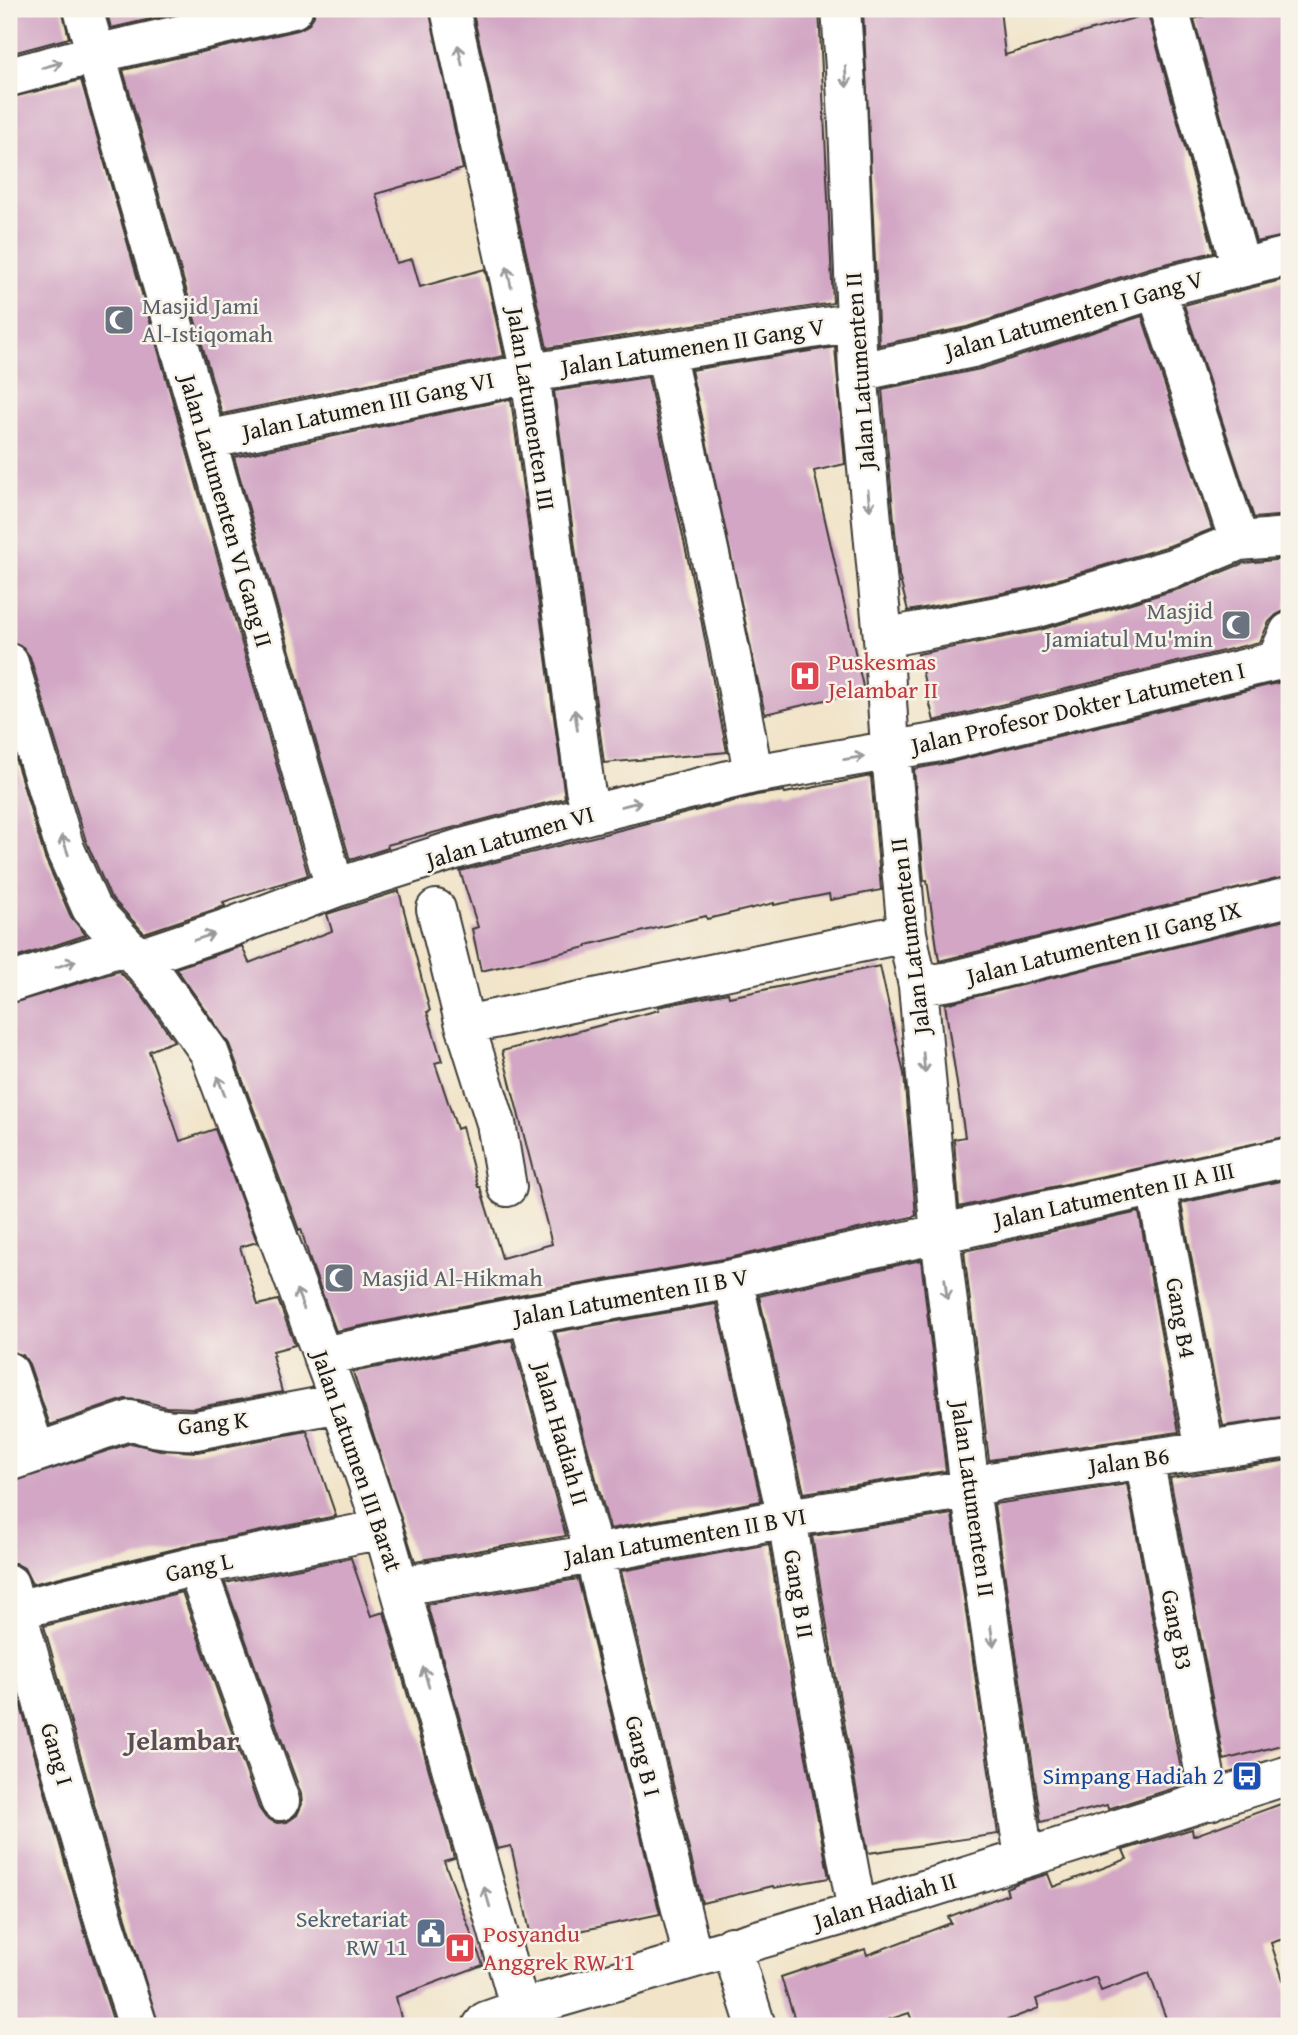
<svg xmlns="http://www.w3.org/2000/svg" width="1298" height="2035" font-family="'Gentium Book Plus',serif">
<rect width="100%" height="100%" fill="#f7f3e8"/>
<filter id="ink" filterUnits="userSpaceOnUse"><feTurbulence type="fractalNoise" baseFrequency=".0143" numOctaves="2"/><feDisplacementMap in="SourceGraphic" scale="14" xChannelSelector="R" yChannelSelector="G"/><feConvolveMatrix kernelMatrix="1 2 1 2 8 2 1 2 1" color-interpolation-filters="sRGB"/></filter>
<filter id="wash" filterUnits="userSpaceOnUse"><feTurbulence type="fractalNoise" baseFrequency=".00686" numOctaves="4" result="noise"/><feDisplacementMap in="SourceGraphic" scale="28" xChannelSelector="R" yChannelSelector="G"/><feGaussianBlur stdDeviation="1.57" result="paint"/><feColorMatrix in="noise" values="0 0 0 0 0 0 0 0 0 0 0 0 0 0 0 0 0 1.4 0 .05"/><feComposite in="paint" operator="in"/></filter>
<g filter="url(#wash)">
<rect width="100%" height="100%" fill="#f1e4c9"/>
<g id="blocks">
<path fill="#d2a6c4" d="M 9,9 L 62,9 L 69,38 L 9,54 Z
M 106,9 L 195,9 L 111,28 Z
M 314,9 L 429,9 L 463,169 L 376,194 L 396,263 L 412,259 L 420,287 L 485,269 L 504,356 L 222,414 L 123,70 L 298,30 L 308,25 L 314,16 Z
M 472,9 L 819,9 L 833,303 L 547,348 Z
M 863,9 L 1000,9 L 1005,55 L 1148,14 L 1214,252 L 1149,268 L 967,327 L 879,345 Z
M 1229,9 L 1289,9 L 1289,235 L 1256,242 L 1194,19 Z
M 81,80 L 308,875 L 223,902 L 225,906 L 144,933 L 110,896 L 86,841 L 30,657 L 23,647 L 9,642 L 9,98 Z
M 1289,278 L 1289,515 L 1254,518 L 1184,305 Z
M 1142,316 L 1212,529 L 1169,546 L 1029,588 L 908,611 L 899,575 L 882,389 L 980,369 Z
M 835,347 L 845,464 L 814,471 L 864,691 L 765,714 L 691,370 Z
M 648,377 L 701,619 L 727,752 L 604,763 L 554,391 Z
M 511,399 L 565,798 L 387,845 L 388,848 L 350,860 L 234,457 Z
M 1286,559 L 1289,560 L 1289,593 L 1284,611 L 1276,615 L 1269,622 L 1260,642 L 934,721 L 918,654 L 1040,630 L 1182,588 L 1244,563 Z
M 1289,678 L 1289,876 L 939,961 L 927,880 L 924,881 L 914,769 L 951,762 L 1281,682 Z
M 9,738 L 45,858 L 71,917 L 86,935 L 9,960 Z
M 871,776 L 881,890 L 830,900 L 829,894 L 774,905 L 774,903 L 707,919 L 706,916 L 587,945 L 587,947 L 481,971 L 472,929 L 478,927 L 460,871 L 757,795 L 784,791 L 785,793 Z
M 399,891 L 430,1011 L 427,1012 L 442,1061 L 435,1063 L 457,1129 L 462,1127 L 478,1187 L 480,1187 L 502,1258 L 552,1244 L 502,1051 L 659,1010 L 658,1007 L 728,993 L 729,997 L 880,966 L 904,1074 L 916,1216 L 729,1258 L 524,1294 L 336,1331 L 310,1260 L 301,1229 L 299,1230 L 229,1044 L 176,968 L 242,946 L 249,963 L 332,931 L 327,914 Z
M 1289,919 L 1289,1136 L 959,1207 L 954,1139 L 965,1137 L 945,1004 Z
M 119,971 L 140,993 L 174,1041 L 149,1051 L 180,1141 L 215,1129 L 257,1242 L 240,1247 L 258,1305 L 278,1300 L 295,1345 L 273,1351 L 274,1355 L 272,1355 L 282,1392 L 194,1408 L 166,1407 L 139,1400 L 125,1399 L 50,1425 L 29,1364 L 23,1355 L 9,1351 L 9,1004 Z
M 1289,1179 L 1289,1417 L 1223,1426 L 1181,1203 Z
M 1139,1212 L 1179,1432 L 989,1460 L 964,1251 Z
M 921,1260 L 946,1471 L 804,1493 L 759,1296 Z
M 716,1304 L 761,1501 L 610,1529 L 555,1332 Z
M 512,1340 L 566,1536 L 415,1561 L 353,1372 Z
M 307,1431 L 336,1516 L 191,1545 L 32,1584 L 24,1568 L 15,1563 L 9,1563 L 9,1483 L 131,1443 L 160,1450 L 197,1452 Z
M 1289,1460 L 1289,1743 L 1224,1760 L 1170,1478 Z
M 1127,1484 L 1184,1785 L 1108,1809 L 1107,1805 L 1041,1822 L 994,1504 Z
M 952,1514 L 998,1834 L 868,1853 L 828,1633 L 812,1536 Z
M 769,1544 L 784,1641 L 829,1878 L 774,1888 L 773,1886 L 702,1903 L 621,1571 Z
M 351,1558 L 371,1616 L 384,1612 L 454,1858 L 444,1861 L 483,1965 L 396,1997 L 403,2026 L 159,2026 L 126,1918 L 44,1626 L 182,1592 L 259,1808 L 266,1818 L 277,1823 L 287,1822 L 297,1815 L 302,1804 L 301,1794 L 225,1583 Z
M 578,1579 L 660,1914 L 532,1941 L 511,1846 L 497,1849 L 427,1604 Z
M 9,1664 L 84,1930 L 115,2026 L 9,2026 Z
M 1289,1801 L 1289,1937 L 1271,1943 L 1289,1998 L 1289,2026 L 1169,2026 L 1149,1973 L 1101,1991 L 1096,1977 L 1036,1999 L 1039,2008 L 992,2026 L 914,2026 L 909,2013 L 869,2026 L 797,2026 L 781,1977 L 865,1949 L 867,1955 L 951,1923 L 948,1917 L 1008,1894 L 1006,1888 L 1018,1883 L 1048,1874 L 1053,1887 L 1127,1859 L 1123,1850 L 1192,1829 L 1193,1836 Z"/>
</g>
</g>
<g filter="url(#ink)">
<use href="#blocks" fill-opacity="0" stroke="#3c3a36" stroke-width="2"/>
<g fill="none" stroke-linecap="round" stroke-linejoin="round">
<g stroke="#3c3a36" stroke-width="42">
<path id="minor" d="M 83,9 L 335,888
M 450,9 L 530,373 L 585,788 L 591,814
M 841,9 L 847,99 L 858,372 L 883,638 L 889,732 L 907,933 L 918,986 L 940,1235 L 970,1489 L 1024,1858
M 1169,9 L 1241,268
M 9,77 L 95,54 L 293,9
M 1156,289 L 1239,541
M 665,352 C 696,492 729,632 753,774
M 858,372 L 973,348 L 1156,289 L 1289,256
M 206,440 L 530,373 L 856,322
M 883,638 L 1034,609 L 1176,567 L 1239,541 L 1289,537
M 9,663 L 65,849 L 91,908 L 157,979 L 209,1052 L 340,1403 L 383,1529 L 520,2009
M 436,909 L 465,1025 L 496,1123 L 507,1187
M 139,958 L 234,926 L 335,888 L 458,849 L 591,814 L 753,774 L 946,741 L 1276,661 L 1289,632
M 9,983 L 124,946
M 918,986 L 950,981 L 1289,897
M 465,1025 L 907,933
M 1156,1186 L 1205,1450
M 733,1279 L 787,1518 L 806,1637 L 857,1911
M 528,1315 L 594,1554 L 693,1958
M 322,1356 L 528,1315 L 733,1279 L 1289,1157
M 9,1372 L 36,1452
M 1144,1459 L 1210,1801
M 9,1462 L 131,1420 C 150,1428 175,1431 196,1430 L 340,1403
M 196,1566 L 280,1801
M 9,1584 L 105,1924 L 138,2026
M 400,1586 L 594,1554 L 787,1518 L 970,1489 L 996,1481 L 1289,1438
M 16,1610 L 196,1566 L 383,1529
M 731,1946 L 756,2026
M 482,2026 L 486,2021 L 520,2009 L 857,1911 L 1289,1775"/>
</g>
<use href="#minor" stroke="#fff" stroke-width="38"/>
</g>
<defs><path id="oneway-shaft" d="M-6 0H5M1.5-3L5.5 0L1.5 3" fill="none" stroke-width="1.6" stroke-linecap="round" stroke-linejoin="round" transform="scale(1.75)"/></defs>
<g stroke="#999">
<use href="#oneway-shaft" transform="translate(460 55) rotate(-102)"/>
<use href="#oneway-shaft" transform="translate(52 65) rotate(-16)"/>
<use href="#oneway-shaft" transform="translate(846 77) rotate(86)"/>
<use href="#oneway-shaft" transform="translate(509 277) rotate(-102)"/>
<use href="#oneway-shaft" transform="translate(869 500) rotate(84)"/>
<use href="#oneway-shaft" transform="translate(576 720) rotate(-98)"/>
<use href="#oneway-shaft" transform="translate(854 758) rotate(-9)"/>
<use href="#oneway-shaft" transform="translate(631 804) rotate(-14)"/>
<use href="#oneway-shaft" transform="translate(65 845) rotate(-109)"/>
<use href="#oneway-shaft" transform="translate(204 937) rotate(-18)"/>
<use href="#oneway-shaft" transform="translate(66 964) rotate(-18)"/>
<use href="#oneway-shaft" transform="translate(924 1063) rotate(85)"/>
<use href="#oneway-shaft" transform="translate(221 1086) rotate(-111)"/>
<use href="#oneway-shaft" transform="translate(946 1289) rotate(83)"/>
<use href="#oneway-shaft" transform="translate(300 1299) rotate(-111)"/>
<use href="#oneway-shaft" transform="translate(992 1636) rotate(82)"/>
<use href="#oneway-shaft" transform="translate(426 1677) rotate(-106)"/>
<use href="#oneway-shaft" transform="translate(487 1897) rotate(-106)"/>
</g>
</g>
<defs>
<g id="mosque-square" transform="scale(1.575)"><rect x="-9" y="-9" width="18" height="18" rx="4" fill="#6b7280" stroke="#f7f3e8"/><path d="M3.5-4.9A6 6 0 1 0 3.5 4.9A5 5 0 1 1 3.5-4.9Z" fill="#fff"/></g>
<g id="hospital-square" transform="scale(1.575)"><rect x="-9" y="-9" width="18" height="18" rx="4" fill="#e0444e" stroke="#f7f3e8"/><path d="M-5-5h3v3.5h4V-5h3V5h-3V1.5h-4V5h-3Z" fill="#fff"/></g>
<g id="bus-square" transform="scale(1.575)"><rect x="-9" y="-9" width="18" height="18" rx="4" fill="#1a4fb4" stroke="#f7f3e8"/><path d="M-5-6H5V4H4V6H2V4H-2V6H-4V4H-5ZM-3.5-4V0h7V-4ZM-3.5 1.2v1.5H-2V1.2ZM2 1.2v1.5H3.5V1.2Z" fill="#fff"/></g>
<g id="civic-square" transform="scale(1.575)"><rect x="-9" y="-9" width="18" height="18" rx="4" fill="#5c6f8a" stroke="#f7f3e8"/><path d="M-.6-6.5H3V-4.5H.6V-3L4-1V1h2V6H-6V1h2V-1L-.6-3ZM-1.2 2.5V6h2.4V2.5Z" fill="#fff"/></g>
</defs>
<g fill-rule="evenodd">
<use href="#mosque-square" x="119" y="320"/>
<use href="#mosque-square" x="1236" y="625"/>
<use href="#hospital-square" x="805" y="676"/>
<use href="#mosque-square" x="339" y="1278"/>
<use href="#bus-square" x="1247" y="1776"/>
<use href="#civic-square" x="431" y="1933"/>
<use href="#hospital-square" x="460" y="1948"/>
</g>
<g text-anchor="middle" stroke-width="5" stroke-linejoin="round" paint-order="stroke">
<g font-size="24" fill="#5b616d" stroke="#f7f3e8" text-anchor="start">
<text x="142" y="314">Masjid Jami<tspan x="142" dy="28">Al-Istiqomah</tspan></text>
<text x="1213" y="619" text-anchor="end">Masjid<tspan x="1213" dy="28">Jamiatul Mu'min</tspan></text>
<text x="362" y="1286">Masjid Al-Hikmah</text>
</g>
<g font-size="24" fill="#1c1c1c" stroke="#f7f3e8">
<text transform="translate(1074 315) rotate(-16)" y="8">Jalan Latumenten I Gang V</text>
<text transform="translate(693 347) rotate(-9)" y="8">Jalan Latumenen II Gang V</text>
<text transform="translate(860 371) rotate(-94)" y="8">Jalan Latumenten II</text>
<text transform="translate(368 406) rotate(-12)" y="8">Jalan Latumen III Gang VI</text>
<text transform="translate(531 409) rotate(81)" y="8">Jalan Latumenten III</text>
<text transform="translate(226 511) rotate(74)" y="8">Jalan Latumenten VI Gang II</text>
<text transform="translate(1078 708) rotate(-13)" y="8">Jalan Profesor Dokter Latumeten I</text>
<text transform="translate(510 837) rotate(-16)" y="8">Jalan Latumen VI</text>
<text transform="translate(910 936) rotate(-97)" y="8">Jalan Latumenten II</text>
<text transform="translate(1104 943) rotate(-14)" y="8">Jalan Latumenten II Gang IX</text>
<text transform="translate(1114 1195) rotate(-12)" y="8">Jalan Latumenten II A III</text>
<text transform="translate(631 1297) rotate(-10)" y="8">Jalan Latumenten II B V</text>
<text transform="translate(1181 1318) rotate(80)" y="8">Gang B4</text>
<text transform="translate(213 1423) rotate(-6)" y="8">Gang K</text>
<text transform="translate(561 1434) rotate(74)" y="8">Jalan Hadiah II</text>
<text transform="translate(357 1461) rotate(71)" y="8">Jalan Latumen III Barat</text>
<text transform="translate(1129 1461) rotate(-8)" y="8">Jalan B6</text>
<text transform="translate(973 1499) rotate(82)" y="8">Jalan Latumenten II</text>
<text transform="translate(685 1537) rotate(-10)" y="8">Jalan Latumenten II B VI</text>
<text transform="translate(199 1567) rotate(-12)" y="8">Gang L</text>
<text transform="translate(799 1594) rotate(81)" y="8">Gang B II</text>
<text transform="translate(1177 1630) rotate(79)" y="8">Gang B3</text>
<text transform="translate(57 1754) rotate(74)" y="8">Gang I</text>
<text transform="translate(643 1756) rotate(76)" y="8">Gang B I</text>
<text transform="translate(885 1901) rotate(-17)" y="8">Jalan Hadiah II</text>
</g>
<g font-size="24" fill="#be3a42" stroke="#f7f3e8" text-anchor="start">
<text x="828" y="670">Puskesmas<tspan x="828" dy="28">Jelambar II</tspan></text>
<text x="483" y="1942">Posyandu<tspan x="483" dy="28">Anggrek RW 11</tspan></text>
</g>
<g font-size="24" fill="#164399" stroke="#f7f3e8" text-anchor="end">
<text x="1224" y="1784">Simpang Hadiah 2</text>
</g>
<g font-size="24" fill="#4e5e75" stroke="#f7f3e8" text-anchor="end">
<text x="408" y="1927">Sekretariat<tspan x="408" dy="28">RW 11</tspan></text>
</g>
<g font-size="28" font-weight="bold" fill="#5c4c57" stroke="#f7f3e8">
<text x="183" y="1750">Jelambar</text>
</g>
</g>
<rect width="1298" height="2035" fill="none" stroke="#f7f3e8" stroke-width="35"/>
</svg>
